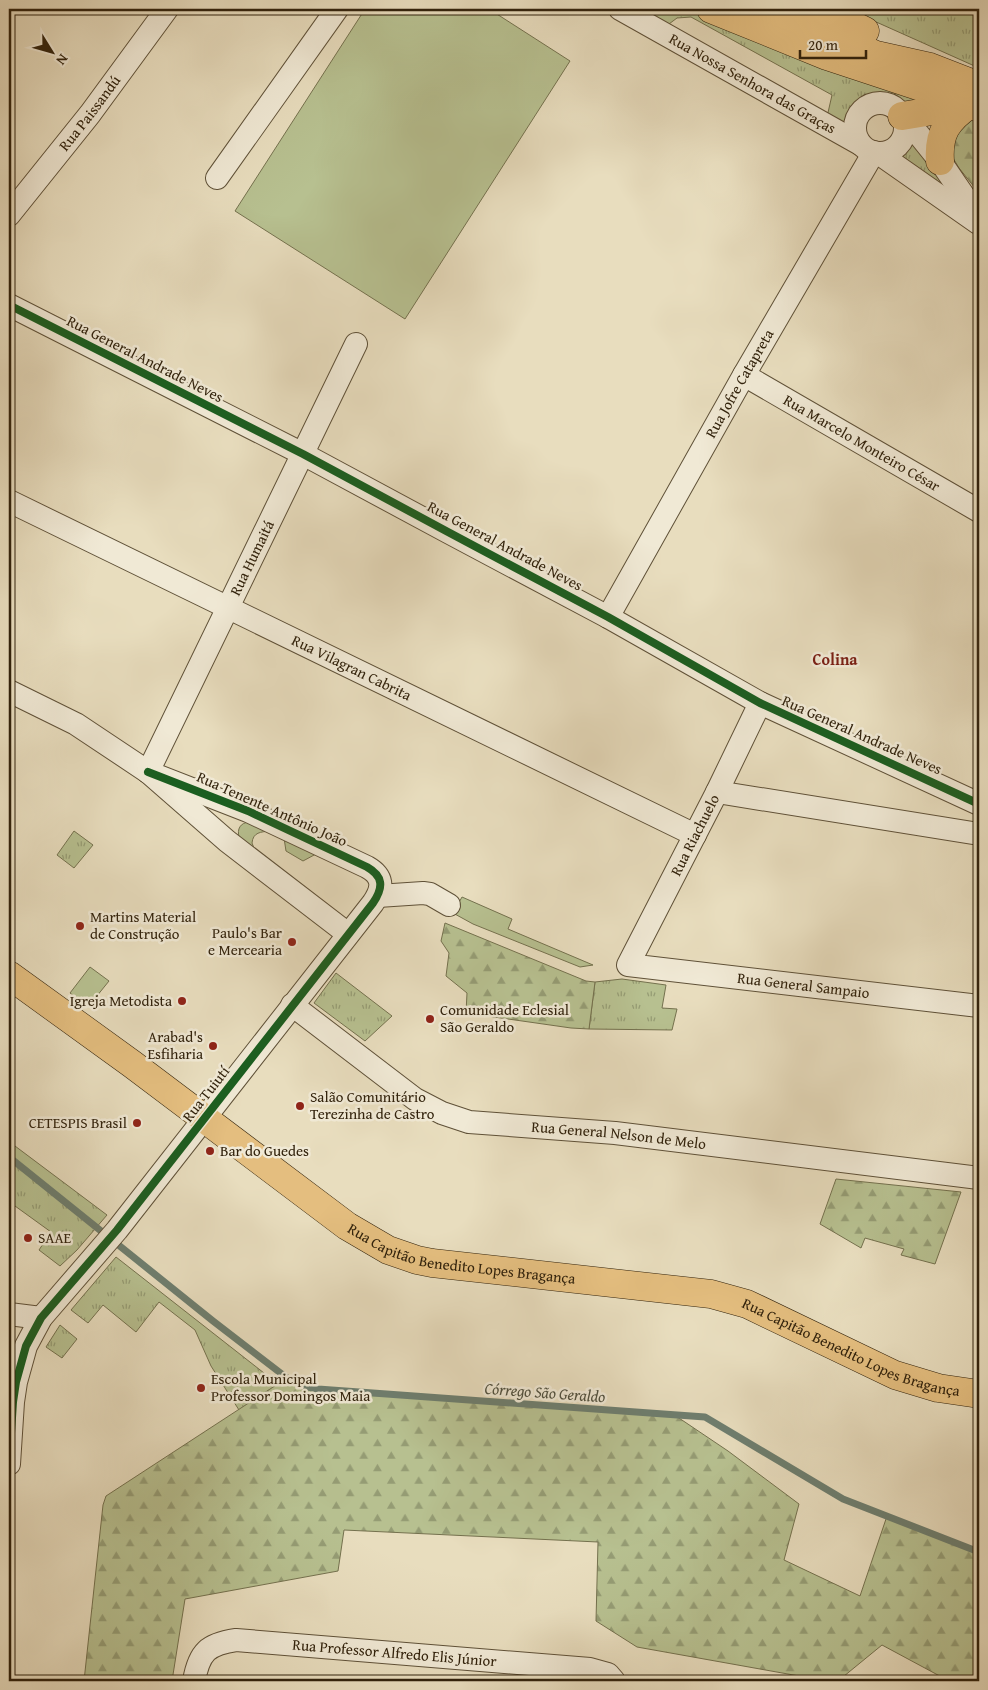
<svg xmlns="http://www.w3.org/2000/svg" width="988" height="1690" font-family="'Gentium Book Plus',serif">
<defs>
<pattern id="grass-tufts" width="24" height="20" patternUnits="userSpaceOnUse" patternTransform="scale(1.25)"><rect width="24" height="20" fill="#b7c090"/><path d="M3 7l-1-3M5 7V3M7 7l1-3M15 17l-1-3M17 17v-4M19 17l1-3" fill="none" stroke="#959c74"/></pattern>
<pattern id="forest-firs" width="22" height="20" patternUnits="userSpaceOnUse" patternTransform="scale(1.25)"><rect width="22" height="20" fill="#b7c090"/><path d="M5 1l3.5 6h-7zM16 11l3.5 6h-7z" fill="#959c74"/></pattern>
</defs>
<rect width="100%" height="100%" fill="#e8ddbe"/>
<filter id="stains"><feTurbulence type="fractalNoise" baseFrequency=".004" numOctaves="4"/><feColorMatrix values="0 0 0 0 .2 0 0 0 0 .09 0 0 0 0 .02 0 0 0 .5 -.17"/></filter>
<radialGradient id="worn" r=".72"><stop offset=".6" stop-color="#630" stop-opacity="0"/><stop offset="1" stop-color="#630" stop-opacity=".3"/></radialGradient>
<path fill="url(#grass-tufts)" stroke="#74714e" d="M 643,9 L 689,9 L 731,27 L 937,99 C 926,100 913,103 902,103 C 896,102 890,97 883,97 C 862,95 853,109 849,127 L 827,117 L 832,95 L 691,17 L 677,18 L 669,24 Z
M 853,9 L 979,9 L 979,68 L 874,21 Z
M 910,133 L 972,214 L 892,157 C 902,150 907,145 910,133 Z
M 74,831 L 93,845 L 74,868 L 57,855 Z
M 336,973 L 392,1016 L 365,1041 L 314,1003 Z
M 622,979 L 666,985 L 662,1008 L 677,1009 L 672,1030 L 589,1029 L 595,982 Z
M 11,1143 L 107,1215 L 77,1250 L 60,1266 L 39,1250 L 51,1232 L 15,1206 L 9,1215 L 9,1144 Z
M 116,1257 L 278,1384 L 239,1410 L 211,1366 L 195,1330 L 159,1302 L 136,1332 L 103,1305 L 88,1323 L 71,1310 Z
M 60,1325 L 77,1339 L 62,1358 L 46,1347 Z"/>
<path fill="url(#forest-firs)" stroke="#74714e" d="M 979,117 L 979,193 L 959,168 L 950,153 L 963,120 Z
M 445,923 L 586,981 L 595,982 L 589,1029 L 571,1028 L 466,1013 L 467,993 L 446,976 L 449,953 L 441,941 Z
M 836,1179 L 961,1192 L 935,1264 L 901,1255 L 904,1249 L 865,1238 L 861,1248 L 820,1224 Z
M 287,1378 L 303,1386 L 318,1389 L 673,1414 L 728,1451 L 799,1504 L 784,1560 L 860,1596 L 887,1516 L 979,1552 L 979,1679 L 976,1681 L 949,1681 L 882,1645 L 838,1681 L 827,1681 L 637,1647 L 596,1621 L 598,1542 L 344,1530 L 338,1571 L 185,1599 L 172,1681 L 84,1681 L 103,1505 L 106,1496 Z"/>
<path fill="#b7c090" stroke="#74714e" d="M 365,9 L 489,9 L 570,61 L 405,319 L 235,211 Z
M 249,822 L 270,831 C 261,832 253,832 252,843 L 256,853 L 239,837 C 237,829 240,823 249,822 Z
M 284,838 L 316,854 L 303,861 L 286,851 Z
M 462,897 L 512,919 L 508,929 L 593,965 L 580,967 L 473,924 L 453,913 Z
M 90,967 L 109,981 L 88,1007 L 70,993 Z"/>
<g fill="none" stroke-linecap="round" stroke-linejoin="round">
<path stroke="#6e7e6f" stroke-width="7" d="M 9,1157 L 213,1321 L 287,1378 L 303,1386 L 318,1389 L 705,1417 L 843,1499 L 979,1552"/>
<g stroke="#5f5138" stroke-width="24">
<g id="minor">
<path id="s1" d="M 620,9 L 860,144"/>
<circle cx="880" cy="128" r="25"/>
<path d="M 904,120 L 915,130 L 940,161 L 979,218"/>
<path d="M 878,153 L 978,223"/>
<path d="M 217,178 L 337,9"/>
<path id="s2" d="M 9,215 L 90,114 L 167,9"/>
<path d="M 9,305 L 303,454 L 448,532 L 608,617 L 760,703 L 979,804"/>
<path id="s3" d="M 744,375 L 979,511"/>
<path id="s4" d="M 9,501 L 695,835"/>
<path id="s5" d="M 608,617 L 744,375 L 874,152"/>
<path d="M 9,691 L 76,724 L 148,772 L 227,841 L 348,934"/>
<path id="s6" d="M 760,703 L 717,792 L 628,965 L 979,1006"/>
<path id="s7" d="M 148,772 L 356,344"/>
<path d="M 717,792 L 979,834"/>
<path d="M 378,896 L 423,893 L 430,894 L 449,905"/>
<path id="s8" d="M 292,1005 L 415,1099 L 442,1113 L 469,1122 L 615,1133 L 979,1178"/>
<path d="M 9,1314 L 41,1318"/>
<path d="M 9,1464 L 13,1402 L 16,1382 L 26,1346 L 41,1318 L 117,1230 L 373,903 C 384,887 383,876 367,867 L 248,811 L 148,772"/>
<path id="s9" d="M 194,1681 C 199,1652 208,1644 236,1640 L 590,1669 L 608,1674 L 614,1681"/>
</g>
</g>
<g stroke="#31220c" stroke-width="29">
<g id="major">
<path d="M 711,9 L 827,56 L 924,88"/>
<path d="M 771,9 L 876,55 L 930,67 L 979,86"/>
<path d="M 821,9 L 865,31"/>
<path d="M 910,79 L 918,85 L 979,108"/>
<path d="M 902,116 L 968,105"/>
<path d="M 940,161 C 938,133 947,120 970,104"/>
<path id="s10" d="M 9,975 L 132,1064 L 347,1226 L 388,1250 L 417,1260 L 432,1263 L 711,1294 L 747,1304 L 895,1375 L 938,1388 L 979,1394"/>
</g>
</g>
<use href="#minor" stroke="#f0e9d5" stroke-width="22"/>
<use href="#major" stroke="#e4be7f" stroke-width="28"/>
<g stroke="#f0e9d5" stroke-width="11">
<path id="cycleway" d="M 9,305 L 303,454 L 448,532 L 608,617 L 760,703 L 979,804
M 9,1464 L 13,1402 L 16,1382 L 26,1346 L 41,1318 L 117,1230 L 373,903 C 384,887 383,876 367,867 L 248,811 L 148,772"/>
</g>
<use href="#cycleway" stroke="#1b5e20" stroke-width="8"/>
</g>
<g fill="#8f2418" stroke="#f0e9d5" stroke-width="2">
<circle cx="80" cy="926" r="5"/>
<circle cx="292" cy="942" r="5"/>
<circle cx="182" cy="1001" r="5"/>
<circle cx="430" cy="1019" r="5"/>
<circle cx="213" cy="1046" r="5"/>
<circle cx="300" cy="1106" r="5"/>
<circle cx="137" cy="1123" r="5"/>
<circle cx="210" cy="1151" r="5"/>
<circle cx="28" cy="1238" r="5"/>
<circle cx="201" cy="1388" r="5"/>
</g>
<g text-anchor="middle" stroke-width="5" stroke-linejoin="round" paint-order="stroke">
<g font-size="15" fill="#31220c" stroke="#f0e9d5">
<text dy="5" stroke="none"><textPath href="#s1" startOffset="152">Rua Nossa Senhora das Graças</textPath></text>
<text dy="5" stroke="none"><textPath href="#s2" startOffset="130">Rua Paissandú</textPath></text>
<text transform="translate(145 359) rotate(27)" y="5">Rua General Andrade Neves</text>
<text dy="5" stroke="none"><textPath href="#s5" startOffset="268">Rua Jofre Catapreta</textPath></text>
<text dy="5" stroke="none"><textPath href="#s3" startOffset="136">Rua Marcelo Monteiro César</textPath></text>
<text transform="translate(505 546) rotate(28)" y="5">Rua General Andrade Neves</text>
<text dy="5" stroke="none"><textPath href="#s7" startOffset="238">Rua Humaitá</textPath></text>
<text dy="5" stroke="none"><textPath href="#s4" startOffset="381">Rua Vilagran Cabrita</textPath></text>
<text transform="translate(862 735) rotate(24)" y="5">Rua General Andrade Neves</text>
<text transform="translate(272 809) rotate(24)" y="5">Rua Tenente Antônio João</text>
<text transform="translate(695 835) rotate(-63)" y="5">Rua Riachuelo</text>
<text dy="5" stroke="none"><textPath href="#s6" startOffset="470">Rua General Sampaio</textPath></text>
<text transform="translate(206 1094) rotate(-52)" y="5">Rua Tuiutí</text>
<text dy="5" stroke="none"><textPath href="#s8" startOffset="364">Rua General Nelson de Melo</textPath></text>
<text dy="5" stroke="none"><textPath href="#s10" startOffset="541">Rua Capitão Benedito Lopes Bragança</textPath></text>
<text dy="5" stroke="none"><textPath href="#s10" startOffset="946">Rua Capitão Benedito Lopes Bragança</textPath></text>
<text dy="5" stroke="none"><textPath href="#s9" startOffset="224">Rua Professor Alfredo Elis Júnior</textPath></text>
</g>
<g font-size="15" fill="#31220c" stroke="#f0e9d5" text-anchor="start">
<text x="90" y="922">Martins Material<tspan x="90" dy="17">de Construção</tspan></text>
<text x="282" y="938" text-anchor="end">Paulo's Bar<tspan x="282" dy="17">e Mercearia</tspan></text>
<text x="172" y="1006" text-anchor="end">Igreja Metodista</text>
<text x="440" y="1015">Comunidade Eclesial<tspan x="440" dy="17">São Geraldo</tspan></text>
<text x="203" y="1042" text-anchor="end">Arabad's<tspan x="203" dy="17">Esfiharia</tspan></text>
<text x="310" y="1102">Salão Comunitário<tspan x="310" dy="17">Terezinha de Castro</tspan></text>
<text x="127" y="1128" text-anchor="end">CETESPIS Brasil</text>
<text x="220" y="1156">Bar do Guedes</text>
<text x="38" y="1243">SAAE</text>
<text x="211" y="1384">Escola Municipal<tspan x="211" dy="17">Professor Domingos Maia</tspan></text>
</g>
<g font-size="16" font-weight="bold" fill="#7a1f14" stroke="#f0e9d5">
<text x="835" y="665">Colina</text>
</g>
<g font-size="16" font-style="italic" fill="#50503e" stroke="#f0e9d5">
<text transform="translate(545 1392) rotate(4)" y="6">Córrego São Geraldo</text>
</g>
</g>
<rect width="988" height="1690" fill="none" stroke="#e8ddbe" stroke-width="30"/>
<rect x="10" y="10" width="968" height="1670" fill="none" stroke="#31220c" stroke-width="2.5"/>
<rect x="15" y="15" width="958" height="1660" fill="none" stroke="#31220c"/>
<g transform="translate(52 52) rotate(127)" stroke="#f0e9d5" stroke-width="4" paint-order="stroke">
<path d="M0-4L9 19L0 12L-9 19Z" fill="#31220c"/>
<text y="-8" font-size="14" font-weight="bold" text-anchor="middle" fill="#31220c">N</text>
</g>
<path d="M800 50v8h66v-8" fill="none" stroke="#31220c" stroke-width="2.5"/>
<text x="808" y="50" font-size="15" fill="#31220c" stroke="#f0e9d5" stroke-width="4" paint-order="stroke">20 m</text>
<rect width="100%" height="100%" filter="url(#stains)"/>
<rect width="100%" height="100%" fill="url(#worn)"/>
</svg>
